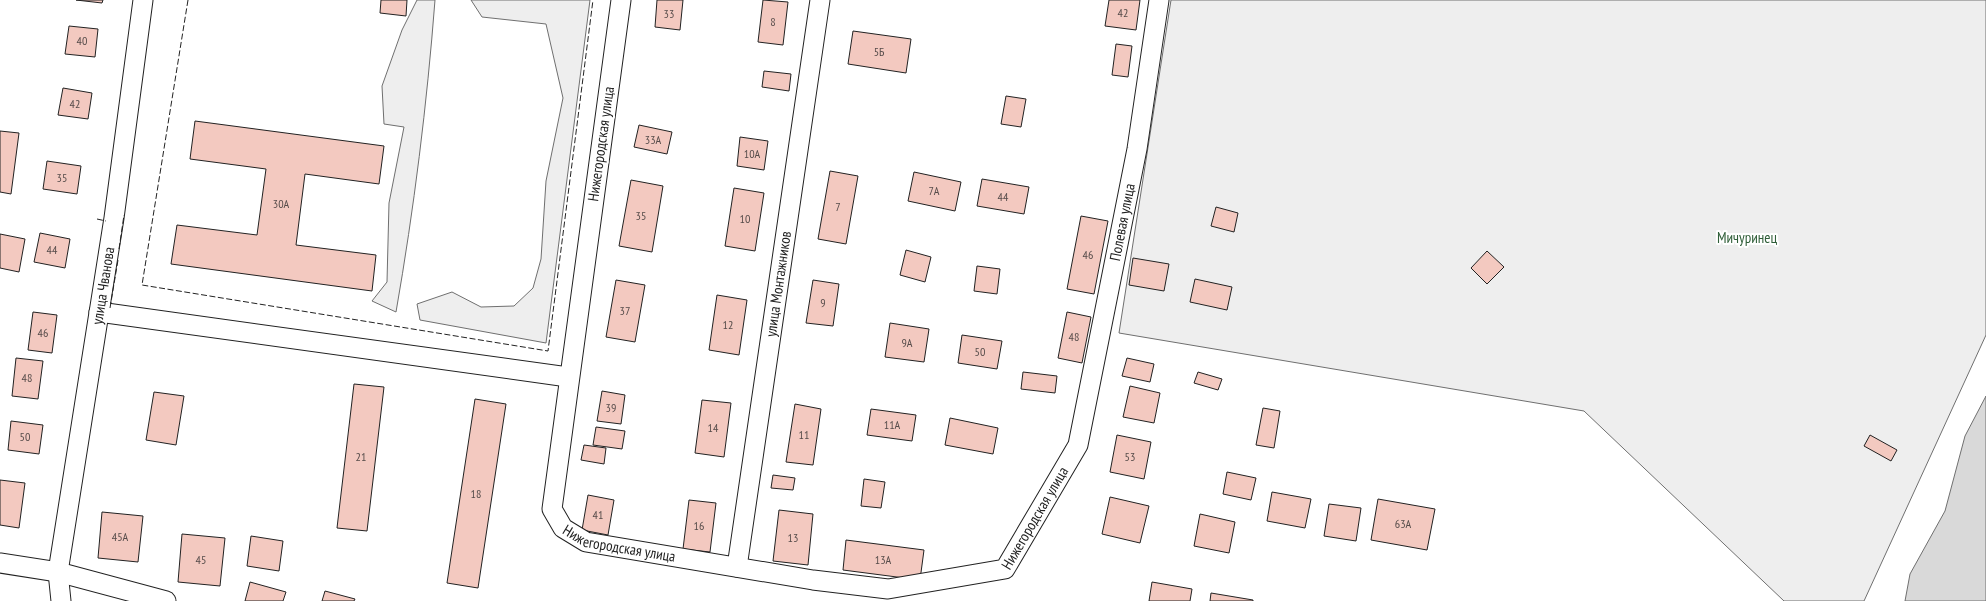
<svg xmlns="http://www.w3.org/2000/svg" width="1986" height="601" font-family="'PT Sans Narrow',sans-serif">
<rect width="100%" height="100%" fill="#fff"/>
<path fill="#eee" stroke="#6f6f6f" d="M 417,0 L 435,0 C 427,104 414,209 396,312 L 372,301 L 387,282 L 389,203 L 404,127 L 384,124 L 382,86 L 402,30 Z
M 471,0 L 590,0 L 546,343 L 420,320 L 417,304 L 452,292 L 481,307 L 514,306 L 533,288 L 541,259 L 546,181 L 563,98 L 546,24 L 482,17 Z
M 1171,0 L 1986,0 L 1986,335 L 1864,601 L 1784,601 L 1584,411 L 1119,333 Z"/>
<path fill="#d9d9d9" stroke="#6f6f6f" d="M 1986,396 L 1986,601 L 1905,601 L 1910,574 L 1945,511 L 1965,436 Z"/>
<path fill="#f3c9c0" stroke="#222" d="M 76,0 L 103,0 L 102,3 Z
M 381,0 L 407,0 L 406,16 L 380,13 Z
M 657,0 L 683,0 L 680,30 L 655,27 Z
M 763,0 L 788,2 L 783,45 L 758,42 Z
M 1109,0 L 1140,0 L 1136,30 L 1105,26 Z
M 69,26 L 98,29 L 95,57 L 65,54 Z
M 853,31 L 911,39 L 906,73 L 848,64 Z
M 1116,44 L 1132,46 L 1128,77 L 1112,75 Z
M 764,71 L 791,74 L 789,91 L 762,87 Z
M 63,88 L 92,93 L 88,119 L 58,115 Z
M 1006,96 L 1026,99 L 1021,127 L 1001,124 Z
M 195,121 L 384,146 L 379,184 L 305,174 L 296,245 L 376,255 L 372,291 L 171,264 L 177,225 L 257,235 L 266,169 L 190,159 Z
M 639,125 L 672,132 L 667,154 L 634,147 Z
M 0,131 L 19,133 L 11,194 L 0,192 Z
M 740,137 L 768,141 L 764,170 L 737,166 Z
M 47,161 L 81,166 L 77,194 L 43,189 Z
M 830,171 L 858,176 L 846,244 L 818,239 Z
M 914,172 L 961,182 L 955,211 L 908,201 Z
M 982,179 L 1029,187 L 1024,214 L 977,206 Z
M 631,180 L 663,186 L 652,252 L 619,246 Z
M 734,188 L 764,193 L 755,251 L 725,246 Z
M 1216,207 L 1238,213 L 1234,232 L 1211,226 Z
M 1081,216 L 1108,221 L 1094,294 L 1067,289 Z
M 40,233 L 70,239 L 65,268 L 34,262 Z
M 0,234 L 25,239 L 19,272 L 0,268 Z
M 906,250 L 931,257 L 925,282 L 900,275 Z
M 1487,251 L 1504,267 L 1487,284 L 1471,268 Z
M 1133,258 L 1169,264 L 1164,291 L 1129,285 Z
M 977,266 L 1000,269 L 997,294 L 974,291 Z
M 1195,279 L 1232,287 L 1227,310 L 1190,302 Z
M 616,280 L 645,285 L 635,342 L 606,337 Z
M 813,280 L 839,284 L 833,326 L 806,323 Z
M 717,295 L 747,300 L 739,355 L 709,350 Z
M 33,312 L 57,315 L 52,353 L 28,350 Z
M 1067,312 L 1091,317 L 1082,363 L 1058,358 Z
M 890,323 L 929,329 L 924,362 L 885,357 Z
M 962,335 L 1002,341 L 997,369 L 958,363 Z
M 16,358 L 43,361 L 38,399 L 12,396 Z
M 1127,358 L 1154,364 L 1150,382 L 1122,376 Z
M 1023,372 L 1057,376 L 1055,393 L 1021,389 Z
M 1198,372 L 1222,379 L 1218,390 L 1194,383 Z
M 354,384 L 384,387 L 367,531 L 337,528 Z
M 1130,386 L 1160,393 L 1154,423 L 1123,417 Z
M 602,391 L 625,395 L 621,424 L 597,421 Z
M 154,392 L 184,396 L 176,445 L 146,440 Z
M 475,399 L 506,404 L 478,588 L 447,583 Z
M 702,400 L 731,403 L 724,457 L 695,453 Z
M 795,404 L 821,409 L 813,465 L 786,462 Z
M 1263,408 L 1280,411 L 1274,448 L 1256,445 Z
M 871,409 L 916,415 L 912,441 L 867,435 Z
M 950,418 L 998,428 L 993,454 L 945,445 Z
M 11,421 L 43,425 L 39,454 L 8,450 Z
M 596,427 L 625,431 L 622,449 L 593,445 Z
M 1117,435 L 1151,442 L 1144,479 L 1110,472 Z
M 1870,435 L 1897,450 L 1891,461 L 1864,446 Z
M 584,445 L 606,448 L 604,464 L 581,460 Z
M 1227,472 L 1256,478 L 1251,500 L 1223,494 Z
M 773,475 L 795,478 L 793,490 L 771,488 Z
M 864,479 L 885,482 L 881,508 L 861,506 Z
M 0,480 L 25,483 L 19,528 L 0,525 Z
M 1272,492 L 1311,499 L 1305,528 L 1267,521 Z
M 588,495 L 614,500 L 608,535 L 582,530 Z
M 1110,497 L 1149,506 L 1140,543 L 1102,534 Z
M 1378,499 L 1435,509 L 1427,550 L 1371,540 Z
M 689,500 L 716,503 L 710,552 L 683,549 Z
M 1329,504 L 1361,508 L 1356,541 L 1324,536 Z
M 779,510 L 813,514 L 808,565 L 773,561 Z
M 102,512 L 143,516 L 138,562 L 98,558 Z
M 1200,514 L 1235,522 L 1229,553 L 1194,546 Z
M 182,534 L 225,538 L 220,586 L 178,582 Z
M 251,536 L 283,541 L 279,571 L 247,566 Z
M 846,540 L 924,550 L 920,580 L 843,570 Z
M 250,582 L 286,592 L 283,601 L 245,601 Z
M 1152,582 L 1192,589 L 1190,601 L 1149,601 Z
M 325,591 L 355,599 L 354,601 L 322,601 Z
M 1211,593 L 1253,600 L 1253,601 L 1210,601 Z"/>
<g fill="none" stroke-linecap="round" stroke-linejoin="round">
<g stroke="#222" stroke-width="21">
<g id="minor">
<path id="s1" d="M 621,0 L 552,509 L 563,528 L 586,542 L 813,580 L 888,589 L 1005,569 L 1078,445 L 1137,149 L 1159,0"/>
<path d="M 99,312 L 568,377"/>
<path d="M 0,563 L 58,572 L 166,601"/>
<path id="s2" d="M 737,567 L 820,0"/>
<path id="s3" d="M 61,601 L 58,572 L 114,218 L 143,0"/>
</g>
</g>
<use href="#minor" stroke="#fff" stroke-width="19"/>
<path stroke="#222" stroke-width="1" stroke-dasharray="6 2.5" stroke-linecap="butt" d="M 188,0 L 142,285 L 548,351 L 593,0
M 97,219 L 106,221
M 119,249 L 124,215
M 110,308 L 118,260"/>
</g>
<g text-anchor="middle" stroke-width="4" stroke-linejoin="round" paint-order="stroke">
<g font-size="12" fill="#564c4a">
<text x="1123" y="17">42</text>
<text x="669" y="18">33</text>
<text x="773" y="26">8</text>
<text x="82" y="45">40</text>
<text x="879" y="56">5Б</text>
<text x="75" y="108">42</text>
<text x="653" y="144">33А</text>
<text x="752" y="158">10А</text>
<text x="62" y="182">35</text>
<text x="934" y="195">7А</text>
<text x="1003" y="201">44</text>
<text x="281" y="208">30А</text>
<text x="838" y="211">7</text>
<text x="641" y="220">35</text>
<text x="745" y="223">10</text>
<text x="52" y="254">44</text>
<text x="1088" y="259">46</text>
<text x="823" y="307">9</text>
<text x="625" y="315">37</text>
<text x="728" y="329">12</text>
<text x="43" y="337">46</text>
<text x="1074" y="341">48</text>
<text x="907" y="347">9А</text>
<text x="980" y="356">50</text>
<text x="27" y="382">48</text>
<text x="611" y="412">39</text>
<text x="892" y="429">11А</text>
<text x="713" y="432">14</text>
<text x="804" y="439">11</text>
<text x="25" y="441">50</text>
<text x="361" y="461">21</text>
<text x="1130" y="461">53</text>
<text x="476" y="498">18</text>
<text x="598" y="519">41</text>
<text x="1403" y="528">63А</text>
<text x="699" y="530">16</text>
<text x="120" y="541">45А</text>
<text x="793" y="542">13</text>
<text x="201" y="564">45</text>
<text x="883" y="564">13А</text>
</g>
<g font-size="15" fill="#222" stroke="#fff">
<text transform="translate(601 144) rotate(-82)" y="5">Нижегородская улица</text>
<text dy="5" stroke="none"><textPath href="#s1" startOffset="1358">Полевая улица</textPath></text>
<text dy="5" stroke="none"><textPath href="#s2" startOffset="286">улица Монтажников</textPath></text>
<text dy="5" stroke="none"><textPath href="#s3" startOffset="319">улица Чванова</textPath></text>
<text dy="5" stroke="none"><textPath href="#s1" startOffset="1046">Нижегородская улица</textPath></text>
<text dy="5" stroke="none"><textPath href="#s1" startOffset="595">Нижегородская улица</textPath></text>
</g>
<g font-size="15" fill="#2f5e38" stroke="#fff">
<text x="1747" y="243">Мичуринец</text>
</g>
</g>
</svg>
